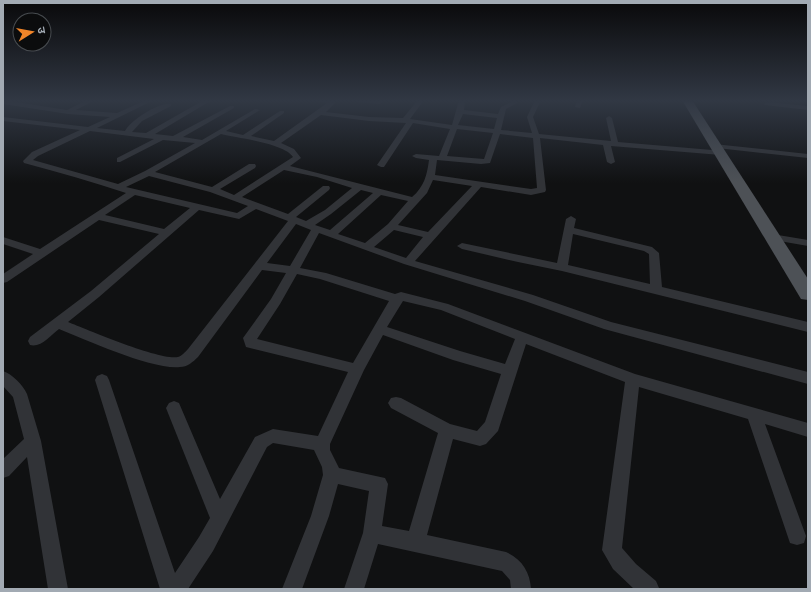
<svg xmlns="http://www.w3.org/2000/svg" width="811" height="592" font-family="Karla,'Noto Sans Devanagari',sans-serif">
<rect width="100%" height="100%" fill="#101112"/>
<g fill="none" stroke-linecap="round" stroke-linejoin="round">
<path fill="#313337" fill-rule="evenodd" d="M 3,100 L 67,110 L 87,100 L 95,100 L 76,110 L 117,113 L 146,100 L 154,100 L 97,128 L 125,131 C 131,120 159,102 171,104 L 171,106 L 142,121 L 132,132 L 146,133 L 204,100 L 212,100 L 155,134 L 173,136 L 230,106 L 234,106 L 234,108 L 183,137 L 202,140 L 255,109 L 260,110 L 226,131 L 243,135 L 280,111 L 284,111 L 284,113 L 251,136 L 274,141 L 327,103 L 312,100 L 335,101 L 335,103 L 326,112 L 369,117 L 403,118 L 418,100 L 424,100 L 410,119 L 452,125 L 459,100 L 465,101 L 464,110 L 498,114 L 501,107 L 515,100 L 517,101 L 517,103 L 506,109 L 501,130 L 532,133 L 527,117 L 535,100 L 541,100 L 533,117 L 539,134 L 611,141 L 606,118 L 609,116 L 612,118 L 618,142 L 724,151 L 725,153 L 721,155 L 611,146 L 615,162 L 611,164 L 607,162 L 603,145 L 540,138 L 546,190 L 545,192 L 531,195 L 481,187 L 415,261 L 533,295 L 611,322 L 808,372 L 808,384 L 604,329 L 525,301 L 404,264 L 319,233 L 300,268 L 326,273 L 395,294 L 401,292 L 448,304 L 635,374 L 808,423 L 808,437 L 765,424 L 806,536 L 804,543 L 797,545 L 790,543 L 748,419 L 639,387 L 622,548 L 636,564 L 656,581 L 659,588 L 634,589 L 613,569 L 602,550 L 625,382 L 526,344 L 498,431 L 486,444 L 480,446 L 453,439 L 427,535 L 506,552 C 522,559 530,572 531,589 L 511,589 L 510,580 L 502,571 L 378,544 L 364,589 L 344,589 L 363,533 L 369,491 L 338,484 L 329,516 L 302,589 L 282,589 L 311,516 L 323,475 L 322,467 L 314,450 L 273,443 L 267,447 L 213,551 L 188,589 L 160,589 L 95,380 L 97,376 L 102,374 L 107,376 L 109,380 L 175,573 L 199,537 L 210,518 L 166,408 L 169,403 L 174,401 L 179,403 L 220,499 L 255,437 L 273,429 L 318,436 L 348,372 L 246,347 L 243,338 L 271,299 L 286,273 L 262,270 L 198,357 C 193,362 187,367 180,367 C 152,370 87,340 59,329 C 51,335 41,348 30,345 L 28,341 L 30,337 L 91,291 L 159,234 L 99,220 L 7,282 L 3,283 L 3,274 L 33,254 L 3,244 L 3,237 L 40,249 L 126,193 C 93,182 58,172 24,163 L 23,161 L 32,152 L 80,130 L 3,121 L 3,117 L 88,127 L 110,117 L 68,114 L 3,104 ZM 463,114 L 497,118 L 494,129 L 458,125 ZM 321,115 L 369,121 L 406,123 L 377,165 L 381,167 L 384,167 L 413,123 L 450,129 L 439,156 L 416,154 L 412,156 L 416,158 L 429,160 C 427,175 424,187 412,197 L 290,166 L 301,158 L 294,149 L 281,143 ZM 457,129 L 493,133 L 484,159 L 447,156 ZM 90,131 L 154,139 L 117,158 L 117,162 L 120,162 L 163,140 L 195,143 L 145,171 L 118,184 L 33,160 L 38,156 ZM 221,134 C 237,138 284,143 293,157 L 234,195 L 220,189 L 255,168 L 256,166 L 255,164 L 249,164 L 212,187 L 155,172 ZM 500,134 L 533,138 L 537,188 L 531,189 L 435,175 L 437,160 L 481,164 L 490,163 ZM 284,170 L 317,177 L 352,188 L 325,210 L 306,221 L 296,217 L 329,190 L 330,188 L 329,186 L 323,186 L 288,214 L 242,197 ZM 149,176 L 210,192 L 248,206 L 237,213 L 126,187 ZM 433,180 L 472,186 L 428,232 L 398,225 L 427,193 ZM 361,190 L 373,193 L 330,230 L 315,225 L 331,214 ZM 135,195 L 190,208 L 164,229 L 105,215 ZM 381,195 L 408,201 L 388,224 L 365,243 L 338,234 ZM 256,209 L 288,221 L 188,349 C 185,352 182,356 178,357 C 161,361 88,330 68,322 L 99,297 L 199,210 L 239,219 ZM 296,224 L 311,230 L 290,266 L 267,263 ZM 394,230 L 423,237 L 406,258 L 374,247 ZM 297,274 L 320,279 L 389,301 L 353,363 L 257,339 L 280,304 ZM 403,301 L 441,310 L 515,339 L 505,364 L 460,351 L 387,327 ZM 383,335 L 453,360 L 501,374 L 485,422 L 477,431 L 450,424 L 401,398 L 396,397 L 391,398 L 388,403 L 391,408 L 438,433 L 409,531 L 382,526 L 388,484 L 385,478 L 339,468 L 330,450 L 330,444 L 364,370 Z
M 355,100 L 385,100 L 380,104 L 358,102 Z
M 577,100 L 583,100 L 580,108 L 575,107 Z
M 767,102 L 808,106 L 808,110 L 765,105 L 764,104 Z
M 714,144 L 808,154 L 808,158 L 717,148 L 713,146 Z
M 571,216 L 576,219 L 574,228 L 652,247 L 659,253 L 662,287 L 808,322 L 808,332 L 562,271 L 518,262 L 462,249 L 457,246 L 462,243 L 557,263 L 566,219 ZM 573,234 L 644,251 L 649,254 L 650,284 L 568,265 Z
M 772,234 L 808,240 L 808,246 L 768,239 L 767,237 Z
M 3,371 C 12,374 23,385 27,394 L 41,441 L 68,589 L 48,589 L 27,457 L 9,476 L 3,478 L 3,459 L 24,439 L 13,397 L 3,386 Z"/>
<path fill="#4d5156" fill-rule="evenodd" d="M 682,100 L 692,100 L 808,279 L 808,300 L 801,299 Z"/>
</g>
<linearGradient id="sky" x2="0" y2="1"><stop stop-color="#09090a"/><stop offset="0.55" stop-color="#313844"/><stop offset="1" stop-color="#313844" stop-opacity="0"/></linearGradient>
<rect width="811" height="183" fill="url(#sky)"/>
<rect width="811" height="592" fill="none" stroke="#a2aab3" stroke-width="8"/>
<g transform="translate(32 32) rotate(79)"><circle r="19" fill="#0b0c0d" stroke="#474b4f"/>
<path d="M0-3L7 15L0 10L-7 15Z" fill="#f18529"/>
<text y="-6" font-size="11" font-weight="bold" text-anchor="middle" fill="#a2aab3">उ</text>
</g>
</svg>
